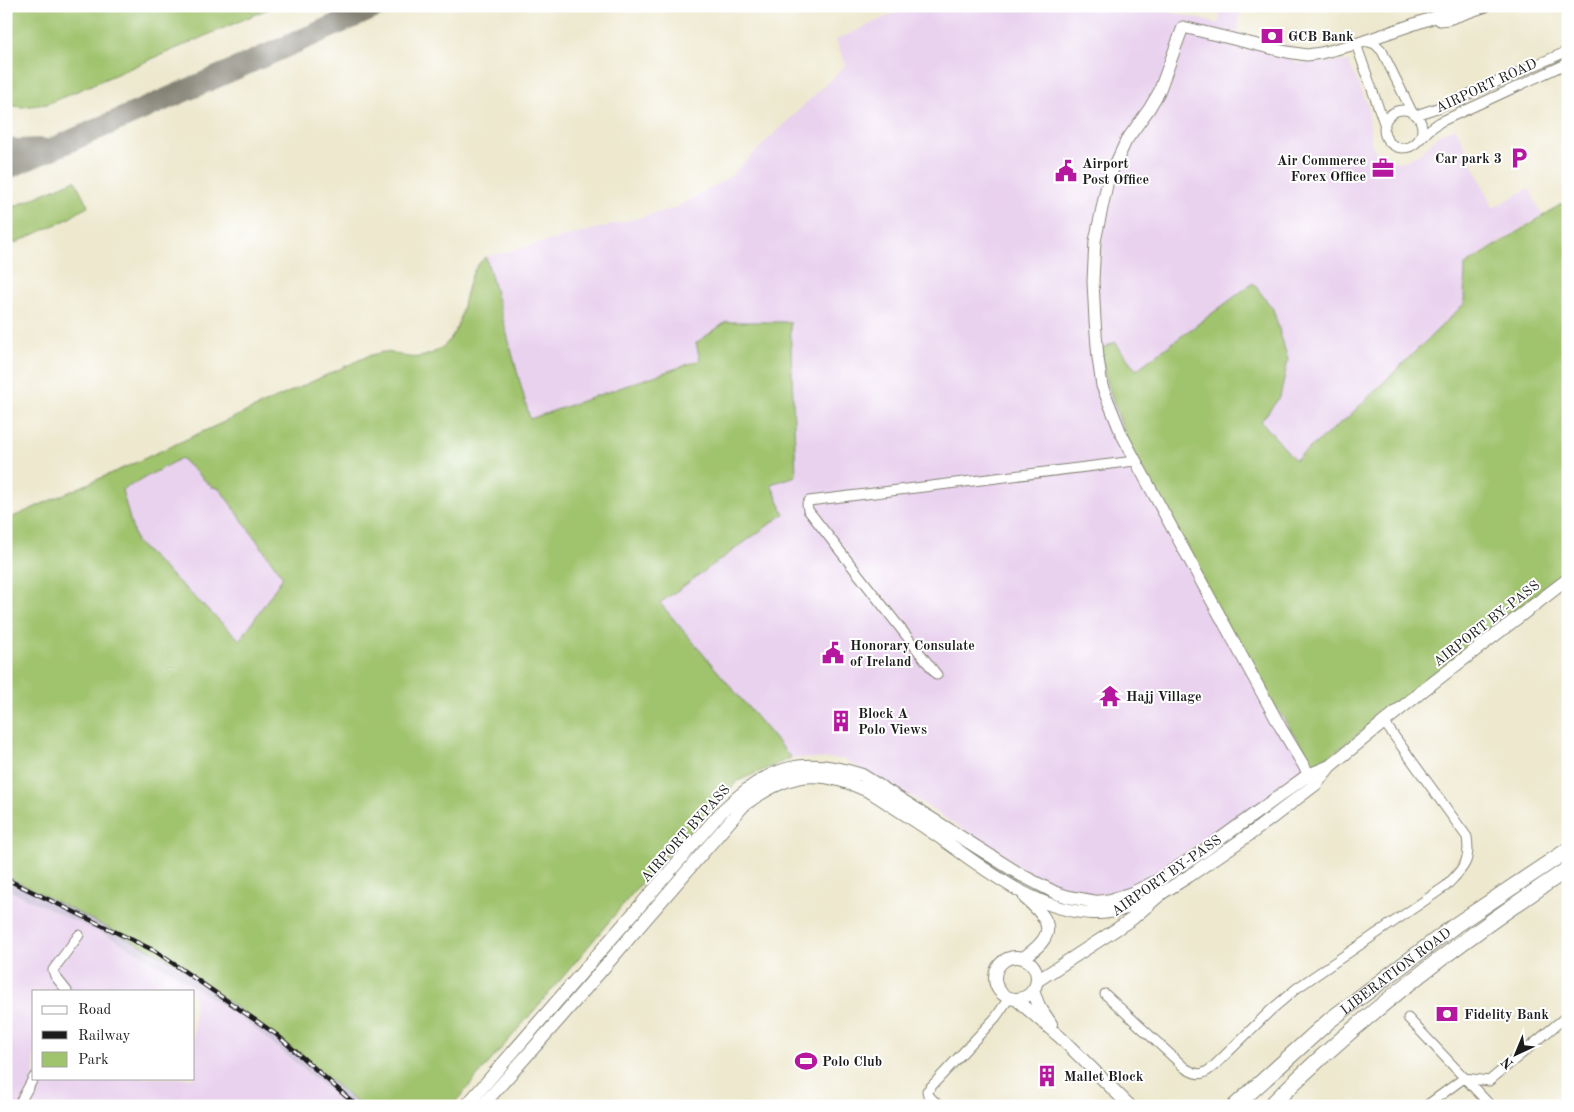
<svg xmlns="http://www.w3.org/2000/svg" width="1574" height="1112" font-family="'Old Standard TT',serif">
<rect width="100%" height="100%" fill="#fff"/>
<filter id="ink" filterUnits="userSpaceOnUse"><feTurbulence type="fractalNoise" baseFrequency=".02" numOctaves="2"/><feDisplacementMap in="SourceGraphic" scale="10" xChannelSelector="R" yChannelSelector="G"/><feConvolveMatrix kernelMatrix="1 2 1 2 8 2 1 2 1" color-interpolation-filters="sRGB"/></filter>
<filter id="wash" filterUnits="userSpaceOnUse"><feTurbulence type="fractalNoise" baseFrequency=".0096" numOctaves="4" result="noise"/><feDisplacementMap in="SourceGraphic" scale="20" xChannelSelector="R" yChannelSelector="G"/><feGaussianBlur stdDeviation="1.12" result="paint"/><feColorMatrix in="noise" values="0 0 0 0 0 0 0 0 0 0 0 0 0 0 0 0 0 1.4 0 .05"/><feComposite in="paint" operator="in"/></filter>
<g filter="url(#wash)">
<rect width="100%" height="100%" fill="#ede8ce"/>
<path fill="#e9d2ee" fill-rule="evenodd" d="M 910,6 L 1147,6 L 1219,24 L 1220,6 L 1240,6 L 1238,33 L 1295,47 L 1294,63 L 1343,61 L 1349,63 L 1368,106 L 1371,143 L 1376,151 L 1397,162 L 1405,161 L 1422,152 L 1439,134 L 1456,128 L 1493,208 L 1529,188 L 1542,215 L 1465,264 L 1464,304 L 1347,418 L 1295,460 L 1261,421 L 1280,397 L 1136,370 L 1115,342 L 1237,650 L 1316,767 L 1129,889 L 1091,896 L 1036,878 L 916,799 L 843,759 L 791,758 L 660,603 L 784,514 L 700,359 L 530,419 L 486,257 L 673,209 L 728,178 L 846,65 L 836,40 Z
M 181,458 L 212,487 L 219,488 L 283,577 L 240,640 L 136,542 L 122,490 Z
M 6,889 L 114,939 L 177,975 L 250,1025 L 348,1106 L 6,1106 ZM 34,991 L 194,991 L 194,1078 L 34,1078 Z"/>
<path fill="#c9bfd7" d="M 6,876 L 178,964 L 316,1068 L 360,1106 L 348,1106 L 250,1025 L 177,975 L 114,939 L 6,889 Z"/>
<path fill="#a0c36d" stroke="#5e7044" fill-rule="evenodd" d="M 6,6 L 275,6 L 47,104 L 22,107 L 6,105 Z
M 75,180 L 88,206 L 68,219 L 6,247 L 6,210 Z
M 1568,200 L 1568,569 L 1316,767 L 1237,650 L 1126,438 L 1105,378 L 1101,349 L 1115,342 L 1136,370 L 1253,283 L 1273,309 L 1288,360 L 1280,397 L 1261,421 L 1295,460 L 1347,418 L 1464,304 L 1465,265 Z
M 486,257 L 530,419 L 700,360 L 696,343 L 726,322 L 790,322 L 796,476 L 771,484 L 784,514 L 660,603 L 791,758 L 738,781 L 647,876 L 562,978 L 452,1106 L 360,1106 L 316,1068 L 178,964 L 6,876 L 6,520 L 139,461 L 368,356 C 373,355 378,353 383,352 C 398,352 407,361 424,356 C 466,344 458,306 472,275 C 475,267 480,262 486,257 ZM 181,458 L 212,487 L 219,488 L 283,577 L 240,640 L 136,542 L 122,490 Z"/>
<g fill="none" stroke-linecap="round" stroke-linejoin="round">
<path stroke="#848275" stroke-width="22" d="M 6,149 L 16,150 L 42,149
M 6,169 L 379,6"/>
</g>
</g>
<g filter="url(#ink)">
<g fill="none" stroke-linecap="round" stroke-linejoin="round">
<g stroke="#848275" stroke-width="11">
<path id="minor" d="M 1365,41 L 1375,44 L 1382,51 L 1412,112
M 1356,44 L 1385,126
M1384 129a19 19 0 1 1 38 0a19 19 0 1 1-38 0Z
M 1416,115 L 1437,108 L 1568,51
M 1420,139 L 1429,130 L 1440,122 L 1568,63
M 937,675 L 808,510 L 807,504 L 809,501 L 1135,461
M 67,991 L 55,976 L 53,970 L 79,935
M 1105,994 L 1185,1068 C 1199,1077 1204,1075 1215,1065 L 1271,1010 L 1297,988 L 1446,886 C 1463,868 1471,863 1467,837 L 1384,722
M 1408,1018 L 1491,1106
M 18,1106 L 34,1077
M 939,1106 L 928,1095 L 927,1091 L 996,1017 L 1009,998
M 1426,1106 L 1464,1078 L 1489,1081 L 1568,1015"/>
</g>
<g stroke="#848275" stroke-width="13">
<path id="tertiary" d="M 1440,20 L 1448,19 L 1486,6
M 1313,781 L 1281,728 L 1140,469 L 1121,433 L 1102,386 L 1098,358 L 1095,321 L 1093,281 L 1095,241 L 1108,180 L 1126,141 L 1149,109 L 1159,92 L 1183,27 L 1287,52 L 1307,55 L 1321,53 L 1356,44 L 1432,18 L 1460,6"/>
</g>
<g stroke="#848275" stroke-width="14">
<path id="secondary" d="M995 978a21 21 0 1 1 42 0a21 21 0 1 1-42 0Z
M 1023,958 C 1055,936 1055,923 1025,898
M 1037,981 L 1132,919 L 1162,893 L 1189,876 L 1253,832 L 1316,784 L 1330,766 L 1421,692 L 1568,579
M 1033,991 L 1039,1006 L 1051,1024
M 1016,999 L 1061,1038 L 1130,1106
M 466,1106 L 723,810 C 769,767 801,755 862,775 L 1021,875 L 1056,893 L 1069,897 L 1097,902 L 1111,900 L 1132,893 L 1157,881 L 1205,850 L 1308,775 L 1330,766
M 482,1106 L 562,1016 L 744,805 C 790,771 820,767 872,793 C 895,808 919,823 942,839 C 987,870 1035,911 1093,913 C 1117,914 1141,904 1162,893"/>
</g>
<g stroke="#848275" stroke-width="17">
<g id="trunk">
<path id="s1" d="M 1235,1106 L 1330,1020 L 1457,924 L 1568,850"/>
<path d="M 1270,1106 C 1360,1016 1462,939 1568,869"/>
</g>
</g>
<use href="#minor" stroke="#fff" stroke-width="9"/>
<use href="#tertiary" stroke="#fff" stroke-width="11"/>
<use href="#secondary" stroke="#fff" stroke-width="12"/>
<use href="#trunk" stroke="#fff" stroke-width="15"/>
<g stroke="#1c1c1c" stroke-width="4.5">
<path id="rail" d="M 6,879 L 155,951 L 277,1035 L 357,1106"/>
</g>
<use href="#rail" stroke="#fff" stroke-width="2.5" stroke-dasharray="8" stroke-linecap="butt"/>
</g>
</g>
<defs>
<g id="bank-bare" transform="scale(1.725)"><path d="M-6-4H6V4H-6ZM0-2.3a2.3 2.3 0 1 0 0 4.6a2.3 2.3 0 1 0 0-4.6Z" fill="#b5179e" stroke="#fff" stroke-width="2.5" paint-order="stroke"/></g>
<g id="parking-bare" transform="scale(1.725)"><path d="M-3.5-5.5H1a3.5 3.5 0 0 1 0 7H-1V5.5H-3.5ZM-1-3.4V-.6H.8a1.4 1.4 0 0 0 0-2.8Z" fill="#b5179e" stroke="#fff" stroke-width="2.5" paint-order="stroke"/></g>
<g id="office-bare" transform="scale(1.725)"><path d="M-6-3h4V-5.5h4V-3h4V5H-6ZM-1-4.5V-3h2v-1.5ZM-6 0V1H6V0Z" fill="#b5179e" stroke="#fff" stroke-width="2.5" paint-order="stroke"/></g>
<g id="civic-bare" transform="scale(1.725)"><path d="M-.6-6.5H3V-4.5H.6V-3L4-1V1h2V6H-6V1h2V-1L-.6-3ZM-1.2 2.5V6h2.4V2.5Z" fill="#b5179e" stroke="#fff" stroke-width="2.5" paint-order="stroke"/></g>
<g id="temple-bare" transform="scale(1.725)"><path d="M0-6L5-2H3V0L6.5 2.5H4V6H1.5V3h-3V6H-4V2.5H-6.5L-3 0V-2H-5Z" fill="#b5179e" stroke="#fff" stroke-width="2.5" paint-order="stroke"/></g>
<g id="building-bare" transform="scale(1.725)"><path d="M-4-6H4V6H1V3H-1V6H-4ZM-2.5-4.3h1.7v1.8h-1.7ZM.8-4.3h1.7v1.8H.8ZM-2.5-1h1.7V.8h-1.7ZM.8-1h1.7V.8H.8Z" fill="#b5179e" stroke="#fff" stroke-width="2.5" paint-order="stroke"/></g>
<g id="stadium-bare" transform="scale(1.725)"><path d="M0-5a6.5 5 0 1 0 0 10a6.5 5 0 1 0 0-10ZM-3.5-1.8h7v3.6h-7Z" fill="#b5179e" stroke="#fff" stroke-width="2.5" paint-order="stroke"/></g>
</defs>
<g fill-rule="evenodd">
<use href="#bank-bare" x="1272" y="36"/>
<use href="#parking-bare" x="1519" y="158"/>
<use href="#office-bare" x="1383" y="168"/>
<use href="#civic-bare" x="1066" y="171"/>
<use href="#civic-bare" x="833" y="653"/>
<use href="#temple-bare" x="1110" y="696"/>
<use href="#building-bare" x="841" y="721"/>
<use href="#bank-bare" x="1447" y="1014"/>
<use href="#stadium-bare" x="806" y="1061"/>
<use href="#building-bare" x="1047" y="1076"/>
</g>
<g text-anchor="middle" stroke-width="4" stroke-linejoin="round" paint-order="stroke">
<g font-size="14" font-weight="bold" fill="#1c1c1c" stroke="#fff" text-anchor="start">
<text x="1288" y="41">GCB Bank</text>
<text x="1502" y="163" text-anchor="end">Car park 3</text>
<text x="1366" y="165" text-anchor="end">Air Commerce<tspan x="1366" dy="16">Forex Office</tspan></text>
<text x="1082" y="168">Airport<tspan x="1082" dy="16">Post Office</tspan></text>
<text x="850" y="650">Honorary Consulate<tspan x="850" dy="16">of Ireland</tspan></text>
<text x="1126" y="701">Hajj Village</text>
<text x="858" y="718">Block A<tspan x="858" dy="16">Polo Views</tspan></text>
<text x="1464" y="1019">Fidelity Bank</text>
<text x="822" y="1066">Polo Club</text>
<text x="1064" y="1081">Mallet Block</text>
</g>
<g font-size="14" fill="#1c1c1c" stroke="#fff">
<text transform="translate(1486 85) rotate(-25)" y="5">AIRPORT ROAD</text>
<text transform="translate(1486 623) rotate(-38)" y="5">AIRPORT BY-PASS</text>
<text transform="translate(685 833) rotate(-48)" y="5">AIRPORT BYPASS</text>
<text transform="translate(1166 875) rotate(-35)" y="5">AIRPORT BY-PASS</text>
<text dy="5" stroke="none"><textPath href="#s1" startOffset="210">LIBERATION ROAD</textPath></text>
</g>
</g>
<rect width="1574" height="1112" fill="none" stroke="#fff" stroke-width="25"/>
<rect x="32" y="990" width="162" height="90" fill="#ffffff" stroke="#a4a4a4"/>
<rect x="42" y="1006" width="25" height="8" fill="#ffffff" stroke="#a4a4a4"/>
<text x="78" y="1014" font-size="15" fill="#1c1c1c">Road</text>
<rect x="42" y="1031" width="25" height="8" fill="#1c1c1c" stroke="#a4a4a4"/>
<text x="78" y="1040" font-size="15" fill="#1c1c1c">Railway</text>
<rect x="42" y="1052" width="25" height="15" fill="#a0c36d" stroke="#a4a4a4"/>
<text x="78" y="1064" font-size="15" fill="#1c1c1c">Park</text>
<g transform="translate(1516 1054) rotate(224)" stroke="#ffffff" stroke-width="4" paint-order="stroke">
<path d="M0-4L9 19L0 12L-9 19Z" fill="#1c1c1c"/>
<text y="-8" font-size="14" font-weight="bold" text-anchor="middle" fill="#1c1c1c">N</text>
</g>
</svg>
